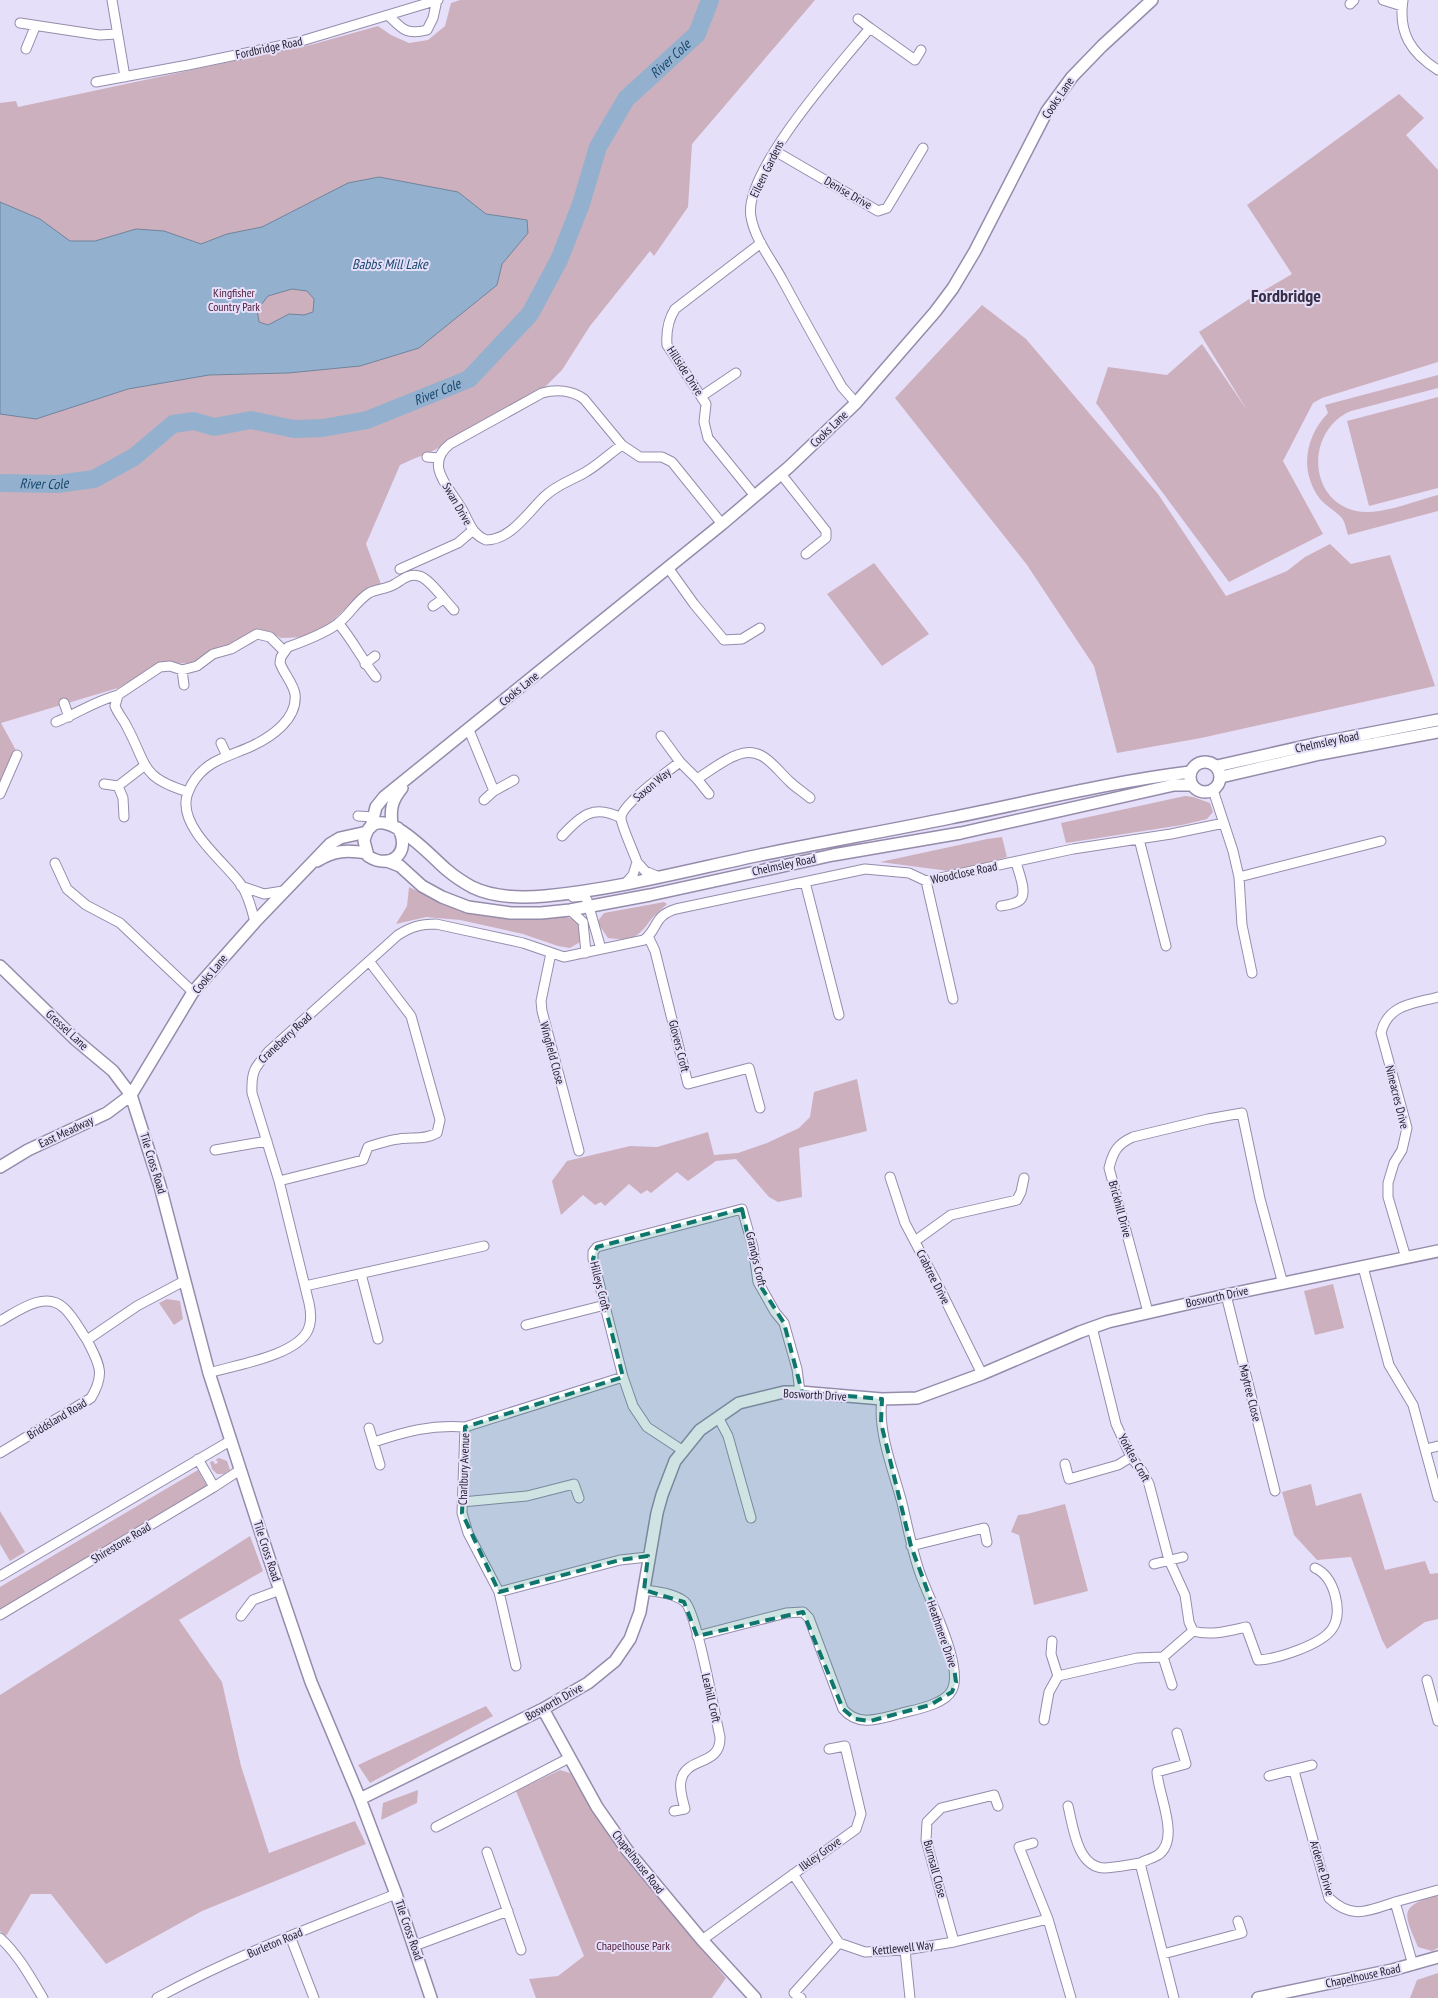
<svg xmlns="http://www.w3.org/2000/svg" width="1438" height="1998" font-family="'PT Sans Narrow',sans-serif">
<rect width="100%" height="100%" fill="#e6dffa"/>
<path fill="#cdb0bd" d="M 460,0 L 815,0 L 692,144 L 688,207 L 654,256 L 650,251 L 590,326 L 562,370 L 546,386 L 448,442 C 433,453 416,457 400,465 L 366,544 L 381,584 L 366,590 L 330,623 L 309,637 L 281,638 L 268,631 L 256,631 L 232,645 L 219,647 L 192,663 L 160,664 L 118,688 L 1,723 L 18,754 L 13,755 L 0,782 L 0,103 L 16,101 L 18,107 L 314,44 L 378,26 L 391,35 L 409,43 L 428,40 L 445,26 L 451,3 Z
M 1399,94 L 1424,118 L 1406,135 L 1438,170 L 1438,362 L 1322,398 L 1313,403 L 1283,461 L 1323,534 L 1229,582 L 1096,403 L 1108,367 L 1167,375 L 1202,344 L 1247,410 L 1199,332 L 1246,301 L 1292,274 L 1247,205 Z
M 982,305 L 1026,339 L 1158,494 L 1226,596 L 1287,571 L 1305,557 L 1330,544 L 1351,564 L 1390,555 L 1435,686 L 1201,738 L 1117,753 L 1094,666 L 1027,565 L 895,398 Z
M 1438,375 L 1438,388 L 1351,411 C 1306,430 1307,500 1356,511 C 1380,516 1414,501 1438,495 L 1438,511 L 1348,535 C 1346,529 1345,521 1341,517 C 1334,510 1326,506 1320,499 C 1299,471 1305,437 1328,413 L 1325,405 Z
M 1438,397 L 1438,488 L 1369,506 L 1347,421 Z
M 874,563 L 929,634 L 882,666 L 827,594 Z
M 1185,796 L 1193,797 L 1210,803 L 1213,812 L 1207,819 L 1182,825 L 1066,843 L 1061,823 Z
M 1002,837 L 1007,857 L 973,867 L 949,871 L 880,862 L 987,839 Z
M 409,887 L 459,911 L 508,919 L 565,917 L 578,920 L 582,930 L 580,942 L 570,948 L 558,946 L 523,934 L 460,920 L 426,917 L 396,924 L 407,906 Z
M 664,902 L 667,904 C 661,910 654,915 649,922 C 637,939 630,941 608,938 L 597,922 L 604,913 Z
M 857,1079 L 867,1131 L 799,1148 L 802,1197 L 778,1202 L 769,1197 L 736,1159 L 716,1161 L 688,1181 L 677,1172 L 651,1193 L 647,1190 L 641,1194 L 629,1184 L 605,1206 L 601,1202 L 595,1205 L 583,1195 L 561,1215 L 552,1181 L 567,1161 L 630,1146 L 657,1147 L 708,1132 L 714,1155 L 738,1153 L 767,1143 L 799,1128 L 810,1117 L 814,1092 Z
M 1333,1284 L 1344,1328 L 1315,1335 L 1304,1291 Z
M 167,1299 L 180,1301 L 183,1319 L 174,1325 L 159,1303 Z
M 219,1458 L 227,1461 L 230,1470 L 224,1474 L 217,1474 L 212,1469 L 210,1462 L 213,1461 L 215,1464 L 218,1463 L 216,1459 Z
M 198,1470 L 207,1486 L 0,1611 L 0,1587 Z
M 1311,1484 L 1316,1506 L 1361,1493 L 1385,1570 L 1425,1561 L 1430,1574 L 1438,1573 L 1438,1619 L 1425,1622 L 1387,1649 L 1382,1640 L 1351,1557 L 1317,1560 L 1294,1535 L 1282,1492 Z
M 1065,1504 L 1088,1591 L 1034,1605 L 1019,1535 L 1011,1532 L 1018,1515 L 1027,1514 Z
M 0,1511 L 25,1552 L 10,1561 L 0,1544 Z
M 250,1536 L 263,1571 L 179,1620 L 222,1682 L 241,1766 L 269,1853 L 355,1821 L 366,1844 L 202,1911 L 106,1964 L 51,1894 L 31,1894 L 6,1936 L 0,1931 L 0,1695 Z
M 486,1706 L 493,1716 L 370,1783 L 358,1765 Z
M 560,1770 L 570,1773 L 623,1856 L 726,1978 L 712,1998 L 536,1998 L 529,1979 L 558,1976 L 584,1956 L 516,1791 Z
M 418,1790 L 417,1803 L 381,1820 L 383,1803 Z
M 1438,1894 L 1438,1948 L 1432,1951 L 1418,1947 C 1403,1912 1399,1907 1438,1894 Z
M 1438,1973 L 1438,1998 L 1410,1998 L 1417,1980 Z"/>
<path fill="#93b1ce" stroke="#70849c" fill-rule="evenodd" d="M 379,177 L 458,192 L 486,214 L 527,220 L 528,233 L 502,264 L 497,285 L 419,348 L 360,366 L 288,373 L 209,375 L 128,389 L 36,419 L 0,414 L 0,202 L 40,219 L 70,241 L 95,241 L 136,229 L 164,231 L 201,244 L 227,234 L 262,227 L 348,183 ZM 292,289 L 307,291 L 314,299 L 313,312 L 304,315 L 289,314 L 268,325 L 259,322 L 257,310 L 268,296 Z"/>
<g fill="none" stroke-linecap="round" stroke-linejoin="round">
<path stroke="#93b1ce" stroke-width="18" id="s1" d="M 0,483 L 57,484 L 94,479 L 134,457 L 173,424 L 194,421 L 214,427 L 251,420 L 294,429 L 323,428 L 367,420 L 469,379 L 530,314 L 559,260 L 572,227 L 581,204 L 598,147 L 626,99 L 697,34 L 710,0"/>
<g stroke="#958cab" stroke-width="11">
<path id="minor" d="M 112,0 L 125,77
M 1383,0 L 1402,6
M 1403,0 C 1398,33 1411,53 1438,70
M 1350,4 L 1354,0
M 389,16 C 403,30 407,35 427,30 L 433,18 L 437,0
M 858,19 L 870,28
M 20,23 L 99,35 L 117,34
M 26,49 L 35,27
M 96,82 L 188,65 L 298,42 L 438,0
M 775,151 L 878,211 L 887,208 L 923,148
M 702,396 L 736,373
M 856,403 L 842,387 C 822,352 802,316 783,281 C 772,260 755,240 751,217 C 742,173 841,63 870,28 L 915,60 L 921,50
M 622,445 L 584,399 C 572,390 556,389 542,393 L 450,444 C 422,466 452,490 463,511 C 470,524 472,534 486,540 C 511,540 528,512 544,497 C 556,485 570,481 584,473 C 597,466 609,454 622,445 L 640,457 L 662,457 L 672,462 L 722,524
M 427,457 L 439,458
M 781,474 L 826,531 L 826,538 L 806,554
M 755,496 L 708,438 L 704,422 L 706,404 L 667,345 C 666,331 668,320 675,309 L 761,243
M 400,569 L 458,543 L 472,531
M 669,569 L 694,604 L 724,640 L 742,639 L 760,628
M 433,606 L 443,599
M 338,623 C 353,640 362,660 376,677
M 365,664 L 375,656
M 182,670 L 184,685
M 64,703 L 69,717
M 56,722 C 78,713 95,701 118,695
M 469,730 L 494,791
M 661,736 L 680,762
M 221,743 L 227,756
M 697,779 L 709,794
M 104,784 L 118,786
M 1213,790 L 1233,851 L 1239,877 L 1242,925 L 1252,973
M 188,792 C 140,777 148,766 127,727 C 124,720 118,714 115,706 L 118,695 L 160,667 L 170,666 L 182,670 L 197,666 L 213,654 L 231,649 L 257,634 L 270,637 L 284,651
M 0,794 L 17,755
M 484,800 L 494,791 L 514,780
M 358,816 L 373,817
M 124,817 L 123,798 L 118,786 L 144,766
M 562,836 C 581,815 594,804 621,818
M 1139,839 L 1166,946
M 637,862 C 634,853 621,825 621,818 C 621,805 668,771 680,762 L 697,779 C 708,772 725,759 737,755 C 762,745 774,767 789,781 C 795,787 803,792 810,798
M 55,863 L 67,889 L 86,905 L 120,923 L 193,992
M 1239,877 L 1381,841
M 926,881 L 953,999
M 805,882 L 839,1015
M 624,885 L 633,875 L 637,862 L 645,871 L 659,877
M 241,886 L 264,894 L 283,891
M 573,897 L 584,896 L 587,900 L 601,949
M 1001,906 C 1007,905 1016,904 1020,900 C 1028,893 1018,871 1016,862
M 570,910 L 583,922 L 586,953
M 255,922 C 252,910 249,897 242,886 C 226,863 184,832 186,802 C 186,795 189,790 192,784 C 206,760 228,757 252,746 C 271,737 298,719 295,694 C 293,683 284,674 280,663 L 281,657 L 288,647 C 305,641 321,635 336,625 C 349,616 356,601 369,593 C 377,589 387,589 395,584 C 402,580 409,573 419,576 C 429,578 445,601 454,610
M 648,936 L 655,951 L 688,1084 L 749,1068 L 760,1108
M 551,953 L 541,1001 L 542,1011 L 579,1151
M 215,1150 L 267,1141
M 890,1177 L 905,1223 L 941,1291 L 982,1374
M 279,1181 L 363,1160 L 368,1147 C 378,1144 388,1140 399,1139 C 412,1137 425,1140 437,1133 L 440,1120 L 411,1016 L 369,961
M 915,1241 L 951,1215 L 1017,1200 L 1021,1192 L 1024,1178
M 1406,1258 L 1388,1197 L 1388,1183 L 1394,1163 L 1402,1150 L 1407,1128 L 1381,1033 C 1388,1004 1413,1004 1438,997
M 1363,1267 L 1389,1365 L 1413,1405 L 1438,1497
M 361,1274 L 378,1339
M 305,1286 L 484,1246
M 1226,1295 L 1275,1491
M 1148,1312 L 1109,1168 C 1113,1152 1117,1144 1133,1137 L 1208,1119 L 1242,1113 L 1260,1199 L 1283,1284
M 0,1321 C 18,1311 45,1290 64,1308 C 73,1316 80,1330 87,1340
M 526,1325 L 605,1305
M 1092,1327 L 1116,1424 L 1131,1457 L 1142,1471 L 1149,1484 L 1169,1560 L 1185,1595 L 1189,1622 L 1193,1631 C 1211,1636 1228,1631 1246,1627 L 1258,1660 C 1277,1659 1321,1645 1332,1629 C 1339,1619 1338,1606 1335,1595 C 1332,1584 1326,1573 1315,1568
M 209,1373 C 235,1365 296,1356 308,1330 C 312,1321 311,1312 309,1303 L 279,1181 L 252,1093 C 251,1071 255,1067 269,1051 L 398,935 C 411,927 420,924 436,924 L 523,943 L 564,957 L 644,940 C 659,928 653,916 676,909 L 865,869 L 909,873 L 926,881 L 1073,849 L 1171,834 L 1224,823
M 718,1417 L 728,1436 L 751,1518
M 369,1428 L 380,1465
M 374,1442 C 404,1432 432,1424 465,1427
M 1426,1449 L 1438,1446
M 682,1450 L 647,1427 L 633,1406 L 623,1377 L 593,1259 L 593,1252 L 597,1247 L 742,1209 L 753,1247 L 758,1282 L 775,1312 L 784,1323 L 797,1369 L 800,1392
M 0,1453 L 91,1398 C 106,1373 99,1364 87,1340 L 137,1306 L 184,1281
M 198,1459 L 214,1487
M 1065,1464 L 1069,1479 L 1118,1465 L 1131,1457
M 462,1502 L 527,1496 L 574,1484 L 579,1498
M 911,1546 L 984,1528 L 987,1542
M 1154,1564 L 1183,1557
M 0,1576 L 230,1441
M 644,1590 C 658,1592 674,1593 685,1602 C 697,1613 715,1716 720,1737 C 721,1767 685,1756 681,1781 C 679,1789 683,1801 685,1809 L 674,1811
M 499,1592 L 620,1560 L 648,1557
M 0,1615 L 214,1487 L 240,1470
M 241,1616 L 253,1600 L 280,1590
M 697,1636 L 786,1613 L 803,1612 L 809,1618 L 843,1709 C 857,1726 876,1720 895,1715 C 911,1710 944,1706 952,1690 C 964,1667 930,1601 921,1576 C 912,1552 908,1527 902,1503 C 894,1472 877,1431 882,1399
M 1052,1641 L 1051,1654 L 1058,1676 L 1137,1658 L 1163,1657 L 1193,1631
M 1163,1657 L 1172,1685
M 516,1666 L 499,1592 L 468,1533 L 462,1513 L 465,1427 L 623,1377
M 1427,1680 L 1438,1721
M 1044,1720 L 1049,1692 L 1058,1676
M 1294,1771 L 1329,1898 C 1352,1920 1368,1911 1395,1902
M 1269,1776 L 1312,1765
M 1068,1806 C 1073,1826 1077,1868 1105,1868 C 1117,1867 1129,1865 1140,1863 L 1174,1998
M 436,1827 L 569,1758
M 1033,1843 L 1019,1847 L 1048,1919 L 1071,1998
M 487,1852 L 521,1950
M 1140,1863 C 1146,1860 1153,1858 1158,1855 C 1181,1839 1158,1795 1157,1772 L 1186,1764 L 1177,1733
M 793,1874 L 839,1943 L 865,1952 L 905,1950 L 954,1942 L 1048,1919
M 290,1936 L 314,1998
M 0,1938 C 18,1954 31,1978 43,1998
M 702,1940 L 856,1829 L 861,1814 L 845,1746 L 829,1749
M 954,1942 L 926,1840 L 927,1822 L 941,1808 L 994,1795 L 998,1806
M 414,1946 L 508,1911
M 905,1950 L 910,1998
M 1163,1954 L 1242,1933 L 1238,1921
M 1413,1965 L 1395,1902 L 1438,1890
M 157,1998 C 233,1956 315,1926 396,1894
M 801,1998 L 794,1993 L 839,1943"/>
</g>
<g stroke="#958cab" stroke-width="14">
<path id="tertiary" d="M1190 777a15 15 0 1 1 30 0a15 15 0 1 1-30 0Z
M 1217,766 L 1319,743 L 1438,720
M 1221,777 L 1320,754 L 1438,732
M 392,824 C 390,809 392,800 402,788
M 371,827 L 376,807 L 384,797 L 722,524 L 789,467 L 856,403 L 935,312 L 953,288 L 975,251 L 1047,111 L 1072,77 L 1102,46 L 1152,0
M 398,828 C 412,852 391,871 368,856 L 364,841 C 374,791 432,858 447,870 C 454,876 463,882 472,887 C 494,898 521,898 545,896 C 618,889 689,870 760,855 C 823,842 887,831 950,818 C 1030,802 1109,782 1190,772
M 317,861 C 334,850 347,850 367,853
M 387,861 L 400,866 L 422,886 L 442,897 L 468,907 L 511,913 L 541,913 L 570,910 L 650,895 L 833,855 L 961,833 L 1174,785 L 1192,785
M 0,966 L 76,1040 L 113,1071 L 131,1095 L 160,1186 L 209,1373 L 270,1561 L 311,1682 L 360,1799 L 396,1894 L 431,1998
M 0,1167 L 28,1150 L 107,1113 L 131,1095 L 193,992 L 255,922 L 330,844 L 340,838 L 367,832
M 543,1709 L 597,1807 L 627,1850 L 702,1940 L 755,1998
M 360,1799 L 543,1709 L 588,1683 L 615,1661 L 630,1639 L 640,1612 L 657,1513 L 662,1495 L 675,1461 L 700,1430 L 739,1403 L 784,1392 L 800,1392 L 882,1399 L 917,1398 L 982,1374 L 1080,1332 L 1108,1322 L 1226,1295 L 1438,1251
M 1258,1998 L 1392,1970 L 1438,1957"/>
</g>
<use href="#minor" stroke="#fff" stroke-width="9"/>
<use href="#tertiary" stroke="#fff" stroke-width="11"/>
</g>
<path fill="#0f766e" fill-opacity="0.2" stroke="#0f766e" stroke-width="4" stroke-dasharray="10 6" stroke-linejoin="round" d="M 742,1209 L 758,1282 L 784,1323 L 802,1392 L 882,1399 L 881,1423 L 911,1546 L 953,1660 L 956,1682 L 952,1692 L 930,1705 L 870,1721 L 855,1719 L 843,1709 L 803,1612 L 697,1636 L 684,1602 L 644,1590 L 648,1556 L 620,1560 L 499,1592 L 462,1513 L 465,1427 L 623,1377 L 593,1259 L 597,1247 Z"/>
<g text-anchor="middle" stroke-width="4" stroke-linejoin="round" paint-order="stroke">
<g font-size="12" fill="#1f1c28" stroke="#e6dffa">
<text transform="translate(269 48) rotate(-12)" y="4">Fordbridge Road</text>
<text transform="translate(1058 98) rotate(-56)" y="4">Cooks Lane</text>
<text transform="translate(767 169) rotate(-64)" y="4">Eileen Gardens</text>
<text transform="translate(848 193) rotate(30)" y="4">Denise Drive</text>
<text transform="translate(685 371) rotate(57)" y="4">Hillside Drive</text>
<text transform="translate(829 429) rotate(-44)" y="4">Cooks Lane</text>
<text transform="translate(457 504) rotate(60)" y="4">Swan Drive</text>
<text transform="translate(519 689) rotate(-39)" y="4">Cooks Lane</text>
<text transform="translate(1327 742) rotate(-12)" y="4">Chelmsley Road</text>
<text transform="translate(652 785) rotate(-40)" y="4">Saxon Way</text>
<text transform="translate(784 865) rotate(-12)" y="4">Chelmsley Road</text>
<text transform="translate(964 873) rotate(-12)" y="4">Woodclose Road</text>
<text transform="translate(210 974) rotate(-50)" y="4">Cooks Lane</text>
<text transform="translate(67 1030) rotate(43)" y="4">Gressel Lane</text>
<text transform="translate(285 1038) rotate(-43)" y="4">Craneberry Road</text>
<text transform="translate(679 1046) rotate(76)" y="4">Glovers Croft</text>
<text transform="translate(552 1053) rotate(75)" y="4">Wingfield Close</text>
<text transform="translate(1397 1097) rotate(76)" y="4">Nineacres Drive</text>
<text transform="translate(66 1132) rotate(-25)" y="4">East Meadway</text>
<text transform="translate(153 1163) rotate(73)" y="4">Tile Cross Road</text>
<text transform="translate(1120 1209) rotate(75)" y="4">Brickhill Drive</text>
<text transform="translate(756 1259) rotate(77)" y="4">Grandys Croft</text>
<text transform="translate(933 1277) rotate(63)" y="4">Crabtree Drive</text>
<text transform="translate(600 1286) rotate(76)" y="4">Hilleys Croft</text>
<text transform="translate(1217 1297) rotate(-12)" y="4">Bosworth Drive</text>
<text transform="translate(1250 1393) rotate(76)" y="4">Maytree Close</text>
<text transform="translate(815 1395) rotate(3)" y="4">Bosworth Drive</text>
<text transform="translate(57 1419) rotate(-31)" y="4">Briddsland Road</text>
<text transform="translate(1134 1458) rotate(61)" y="4">Yorklea Croft</text>
<text transform="translate(464 1469) rotate(-88)" y="4">Charlbury Avenue</text>
<text transform="translate(121 1543) rotate(-31)" y="4">Shirestone Road</text>
<text transform="translate(267 1551) rotate(72)" y="4">Tile Cross Road</text>
<text transform="translate(942 1634) rotate(71)" y="4">Heathmere Drive</text>
<text transform="translate(711 1698) rotate(77)" y="4">Leahill Croft</text>
<text transform="translate(554 1702) rotate(-29)" y="4">Bosworth Drive</text>
<text transform="translate(820 1854) rotate(-36)" y="4">Ilkley Grove</text>
<text transform="translate(638 1862) rotate(52)" y="4">Chapelhouse Road</text>
<text transform="translate(1322 1868) rotate(73)" y="4">Arderne Drive</text>
<text transform="translate(935 1869) rotate(75)" y="4">Burnsall Close</text>
<text transform="translate(409 1930) rotate(71)" y="4">Tile Cross Road</text>
<text transform="translate(275 1943) rotate(-23)" y="4">Burleton Road</text>
<text transform="translate(903 1948) rotate(-6)" y="4">Kettlewell Way</text>
<text transform="translate(1363 1976) rotate(-12)" y="4">Chapelhouse Road</text>
</g>
<g font-size="12" fill="#53203b" stroke="#e6dffa">
<text x="234" y="297">Kingfisher<tspan x="234" dy="14">Country Park</tspan></text>
<text x="633" y="1950">Chapelhouse Park</text>
</g>
<g font-size="14" font-style="italic" fill="#17466d" stroke="#e6dffa">
<text dy="5" stroke="none"><textPath href="#s1" startOffset="884">River Cole</textPath></text>
<text x="390" y="269">Babbs Mill Lake</text>
<text dy="5" stroke="none"><textPath href="#s1" startOffset="464">River Cole</textPath></text>
<text dy="5" stroke="none"><textPath href="#s1" startOffset="44">River Cole</textPath></text>
</g>
<g font-size="18" font-weight="bold" fill="#362d47" stroke="#e6dffa">
<text x="1286" y="302">Fordbridge</text>
</g>
</g>
</svg>
